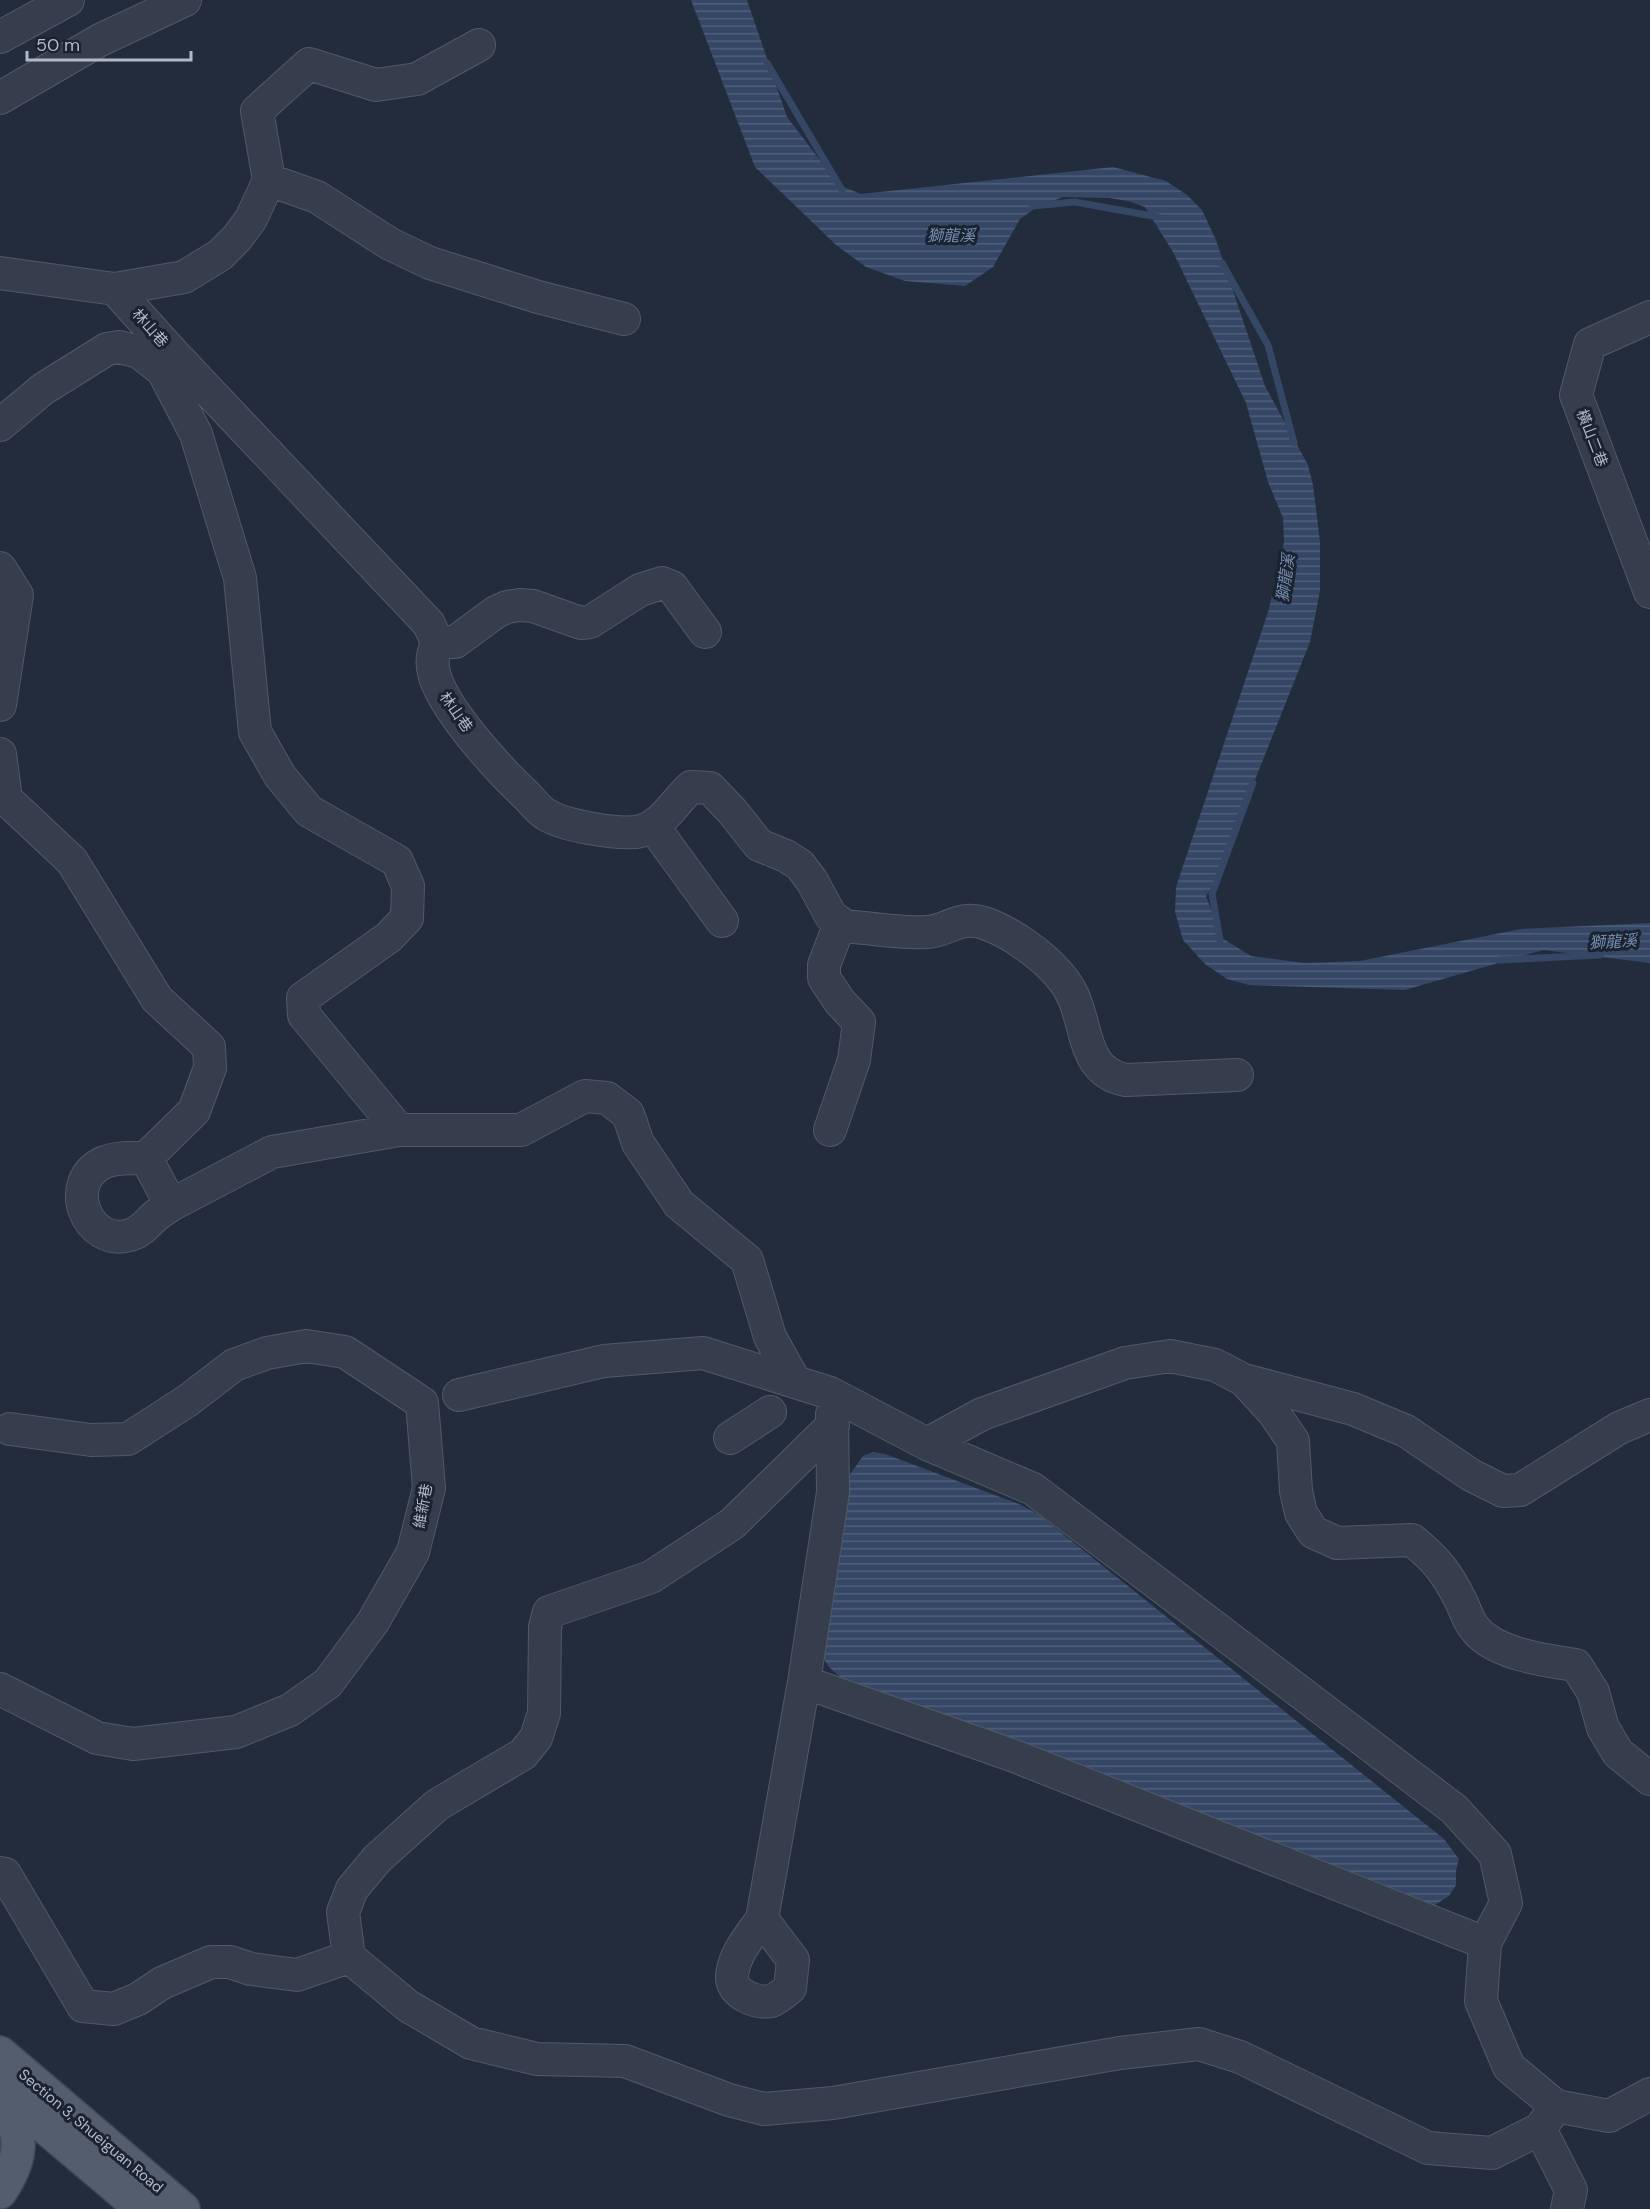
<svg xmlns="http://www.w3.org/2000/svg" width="1650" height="2209" font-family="'DM Sans','Noto Sans TC',sans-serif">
<defs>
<pattern id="water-rules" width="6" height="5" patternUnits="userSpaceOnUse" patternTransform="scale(1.5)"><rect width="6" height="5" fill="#354765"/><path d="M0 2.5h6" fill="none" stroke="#505f7a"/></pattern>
</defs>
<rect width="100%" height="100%" fill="#222c3d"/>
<path fill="url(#water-rules)" d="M 691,0 L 747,0 L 787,117 L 839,185 L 861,194 L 1113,167 L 1166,181 L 1187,195 L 1202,210 L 1216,240 L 1265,386 L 1308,465 L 1313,485 L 1320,542 L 1320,591 L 1310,642 L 1213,885 L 1206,896 L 1222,938 L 1251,956 L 1304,963 L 1360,961 L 1521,929 L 1650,923 L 1650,963 L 1543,950 L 1405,990 L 1249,985 L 1227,979 L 1205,964 L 1183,940 L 1175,912 L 1176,887 L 1269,609 L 1284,542 L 1283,518 L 1268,482 L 1246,403 L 1173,252 L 1145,207 L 1128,201 L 1109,198 L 1063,197 L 1037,207 L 1020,219 L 993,267 L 965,286 L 905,281 L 866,267 L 836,245 L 755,167 Z
M 873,1452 L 885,1454 L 1019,1504 L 1038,1514 L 1444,1839 L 1459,1859 L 1456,1870 L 1456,1885 L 1449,1896 L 1435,1905 L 1414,1904 L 843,1679 C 827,1666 822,1663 823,1642 L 849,1476 L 863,1456 Z"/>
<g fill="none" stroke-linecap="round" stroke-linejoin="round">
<path stroke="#354765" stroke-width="7" d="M 767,63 L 842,190
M 1032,206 L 1075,202 L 1158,217
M 1222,263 L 1268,345 L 1294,443
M 1220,940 L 1212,894 L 1253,783
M 1500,960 L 1600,955"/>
<g stroke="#515967" stroke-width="34">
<path id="minor" d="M 0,37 L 68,0
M 0,98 L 100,40 L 185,0
M 269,180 L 317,197 L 390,244 L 430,263 L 538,297 L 624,319
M 0,273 L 115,289 L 184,277 L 220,255 L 237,238 L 251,219 L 269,180 L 257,111 L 309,64 L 376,85 L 417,79 L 479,45
M 115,289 L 170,350 L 429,624 L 437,642 C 433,653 431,662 434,673 C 442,708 500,771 527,796 C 533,802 539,811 547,815 C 565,826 615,834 636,832 C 661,829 674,802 691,787 L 710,788 L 732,811 L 759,845 L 786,856 L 800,865 L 812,881 L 831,916 L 845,926
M 1650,317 L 1590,344 L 1576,395 L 1650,592
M 0,425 L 43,389 L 107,349 L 119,347 L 139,352 L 163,371 L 196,434 L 240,578 L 255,732 L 280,776 L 309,811 L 397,861 L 408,886 L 407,918 L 389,937 L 303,998 L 304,1015 L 399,1130
M 0,568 L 17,595 L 0,705
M 437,642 L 455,642 L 496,612 L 507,607 L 520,605 L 533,606 L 581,623 L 590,622 L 640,590 L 662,583 L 672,587 L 705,632
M 0,754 L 6,799 L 72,861 L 157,999 L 209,1047 L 210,1068 L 194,1111 L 146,1158 L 171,1205 L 272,1152 L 399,1130 L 521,1130 L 585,1096 L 607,1098 L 628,1114 L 638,1143 L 679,1204 L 747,1260 L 770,1337 L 795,1382
M 653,826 L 722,921
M 830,1130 L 854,1060 L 859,1022 L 840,1002 L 824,978 L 824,965 L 837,931 L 845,926 C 869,928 903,934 927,932 C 948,931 959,915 984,923 C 1014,933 1058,965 1072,994 C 1088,1026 1082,1072 1126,1080 L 1237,1075
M 146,1158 C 133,1158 117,1157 105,1162 C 61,1180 86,1248 130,1235 C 140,1232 145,1226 152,1219 C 158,1213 165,1209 171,1205
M 1244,1380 L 1274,1413 L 1293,1441 L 1296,1491 L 1301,1513 L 1313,1532 L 1337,1543 L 1412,1540 C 1437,1560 1446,1572 1461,1601 C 1465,1610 1469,1623 1476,1630 C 1496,1654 1547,1661 1576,1665 L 1593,1692 L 1603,1728 L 1618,1753 L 1650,1779
M 459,1395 L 604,1361 L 703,1353 L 830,1393 L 927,1444 L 1033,1489 L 1454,1809 L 1495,1854 L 1506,1903 L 1485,1943 L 1481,2001 L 1509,2067 L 1556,2106 L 1609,2116 L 1650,2094
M 730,1438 L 770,1412
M 927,1444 L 982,1414 L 1125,1363 L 1170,1356 L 1215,1365 L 1244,1380 L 1353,1409 L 1406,1431 L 1471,1475 L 1503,1491 L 1520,1490 L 1619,1428 L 1650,1415
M 804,1682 L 1017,1757 L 1485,1943
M 0,1689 L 97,1738 L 133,1744 L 236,1732 L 290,1710 L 328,1683 L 373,1622 L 413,1552 L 429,1488 L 422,1403 L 345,1352 L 306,1346 L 267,1353 L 234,1365 L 187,1401 L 128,1439 L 91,1440 L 10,1429
M 0,1873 L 5,1874 L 83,2006 L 114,2009 L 138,1999 L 162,1983 L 211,1962 L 230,1962 L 251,1969 L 297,1975 L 349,1957 L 343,1912 L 352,1889 L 377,1859 L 437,1805 L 523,1754 L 536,1738 L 544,1713 L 545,1627 L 549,1612 L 651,1577 L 732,1524 L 833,1425
M 762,1919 L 793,1960 L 790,1988 C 785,1992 777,1999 771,2001 C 756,2004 731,1993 732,1977 C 733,1955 750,1936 762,1919 L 804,1682 L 833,1492 L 832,1414
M 349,1957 L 408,2006 L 471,2043 L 537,2059 L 625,2061 L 729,2100 L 764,2109 L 833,2103 L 1120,2053 L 1199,2044 L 1240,2057 L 1428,2148 L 1492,2153 L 1540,2129 L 1556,2106
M 1540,2129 L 1571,2190 L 1567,2209"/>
</g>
<g stroke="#3f4755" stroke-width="36">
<path id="major" d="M 0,2053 L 183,2209
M 0,2089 L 142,2209
M 0,2096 C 23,2133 25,2155 0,2192"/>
</g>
<use href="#minor" stroke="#363e4d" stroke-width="32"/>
<use href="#major" stroke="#535d6d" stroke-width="33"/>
</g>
<g text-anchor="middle" stroke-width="6" stroke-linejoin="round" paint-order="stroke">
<g font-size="15" fill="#b1b9c8" stroke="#1b2331">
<text transform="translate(150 328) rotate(48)" y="5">林山巷</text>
<text transform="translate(1592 438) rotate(69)" y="5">橫山二巷</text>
<text transform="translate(456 712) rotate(55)" y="5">林山巷</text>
<text transform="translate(423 1506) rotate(-80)" y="5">維新巷</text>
<text transform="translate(91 2131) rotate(40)" y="5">Section 3, Shueiguan Road</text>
</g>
<g font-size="16" font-style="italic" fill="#778eb2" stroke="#1b2331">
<text x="951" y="241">獅龍溪</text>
<text transform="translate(1285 578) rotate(-82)" y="6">獅龍溪</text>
<text transform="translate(1613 941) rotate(-3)" y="6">獅龍溪</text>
</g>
</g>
<path d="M27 51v9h164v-9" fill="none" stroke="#b1b9c8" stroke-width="3"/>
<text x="36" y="51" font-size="18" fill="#b1b9c8" stroke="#1b2331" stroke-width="4.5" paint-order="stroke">50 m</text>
</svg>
